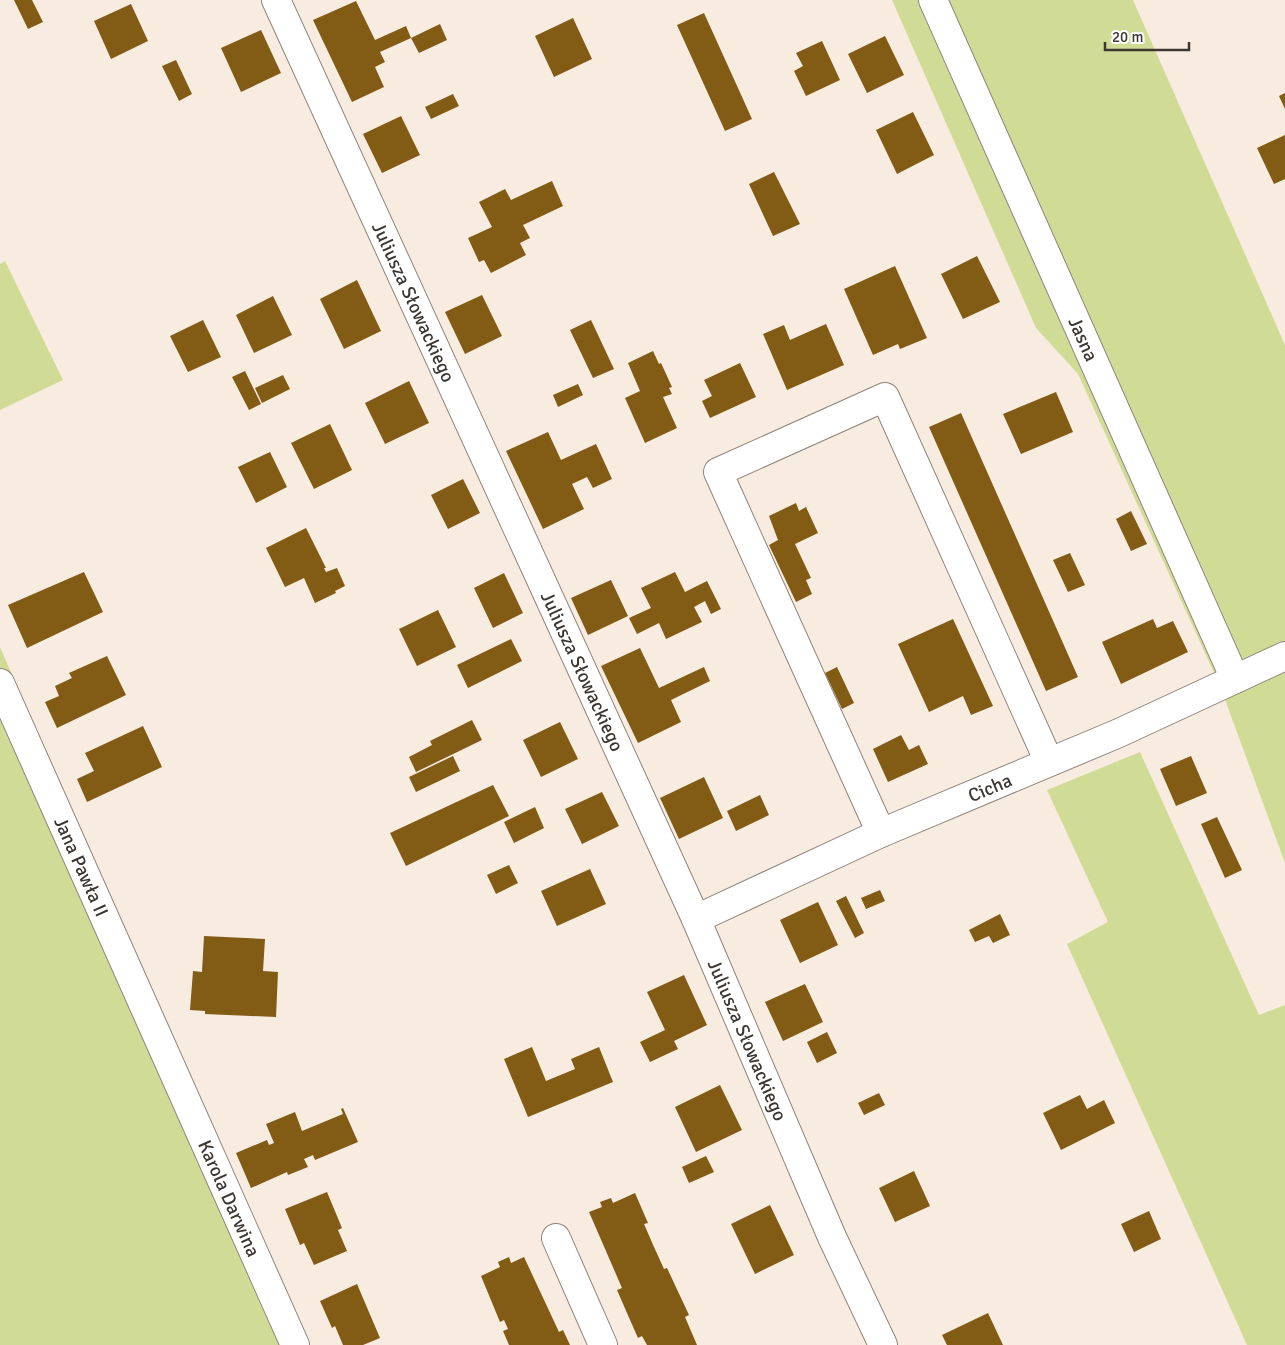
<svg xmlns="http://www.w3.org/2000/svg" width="1285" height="1345" font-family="Signika,sans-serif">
<rect width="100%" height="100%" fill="#f8ece0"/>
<path fill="#d0db96" d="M 892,0 L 1133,0 L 1285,345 L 1285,863 L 1220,686 L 1078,374 L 1036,328 Z
M 5,261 L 63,380 L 0,410 L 0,264 Z
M 0,647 L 302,1345 L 0,1345 Z
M 1140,752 L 1259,1015 L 1285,1005 L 1285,1345 L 1247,1345 L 1067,944 L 1108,922 L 1047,790 Z"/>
<path fill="#825b15" d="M 14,0 L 32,0 L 43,22 L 28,29 Z
M 356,1 L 375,40 L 406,26 L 411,38 L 380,52 L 385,62 L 375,67 L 384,87 L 352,102 L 313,20 Z
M 131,4 L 148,41 L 111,59 L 94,21 Z
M 704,13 L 752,119 L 725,131 L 677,25 Z
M 573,18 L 592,59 L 554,77 L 535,36 Z
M 440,24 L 447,40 L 419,53 L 411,38 Z
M 261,30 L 281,73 L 241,92 L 221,48 Z
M 885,36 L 904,75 L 867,93 L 848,54 Z
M 822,41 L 840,80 L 806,96 L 794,71 L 803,66 L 796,53 Z
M 176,60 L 192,94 L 179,101 L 162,66 Z
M 1285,93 L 1285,109 L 1279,96 Z
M 453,94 L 459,106 L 431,119 L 425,107 Z
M 913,112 L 934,155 L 897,174 L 876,130 Z
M 401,116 L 420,155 L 382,173 L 363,134 Z
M 1285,135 L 1285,179 L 1274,184 L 1257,148 Z
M 774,172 L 800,224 L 773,236 L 749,184 Z
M 552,181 L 563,206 L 523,225 L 530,238 L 520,243 L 526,255 L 491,273 L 484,260 L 479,262 L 468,238 L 492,227 L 479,202 L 505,189 L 511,200 Z
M 977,256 L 1000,302 L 963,319 L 941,274 Z
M 895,266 L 927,338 L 900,349 L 898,344 L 873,355 L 844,289 Z
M 357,280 L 381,331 L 344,349 L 320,299 Z
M 482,295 L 502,336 L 465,354 L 445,312 Z
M 273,296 L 292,335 L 254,353 L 236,315 Z
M 203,320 L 221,357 L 188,372 L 170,336 Z
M 591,320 L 614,369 L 593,378 L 570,330 Z
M 826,324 L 844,365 L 787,390 L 763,334 L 784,325 L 790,340 Z
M 653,351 L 659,364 L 661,363 L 672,387 L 669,388 L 672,394 L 663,397 L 677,428 L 645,443 L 625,398 L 640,391 L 628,363 Z
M 740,363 L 756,397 L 710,418 L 702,401 L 712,396 L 704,380 Z
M 245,371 L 261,404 L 249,410 L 232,377 Z
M 283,375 L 290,389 L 262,403 L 255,388 Z
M 409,381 L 429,423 L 385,444 L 365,403 Z
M 578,384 L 583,395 L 558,407 L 553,395 Z
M 1056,392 L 1073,432 L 1021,454 L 1003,414 Z
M 961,413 L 1078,677 L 1046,691 L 929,427 Z
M 330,424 L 352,470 L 314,489 L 291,443 Z
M 548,432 L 561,460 L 596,444 L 612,479 L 593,488 L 587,477 L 572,484 L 584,509 L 543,529 L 506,451 Z
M 270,452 L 287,487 L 256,503 L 238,467 Z
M 463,479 L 480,513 L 448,529 L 431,495 Z
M 796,503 L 799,511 L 806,507 L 818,533 L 795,544 L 811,578 L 806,580 L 812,594 L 796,602 L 769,545 L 778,540 L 769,516 Z
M 1131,511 L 1147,544 L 1131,551 L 1116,519 Z
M 306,528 L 326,568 L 324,568 L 326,572 L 337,568 L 345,586 L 335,591 L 336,593 L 315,603 L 304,578 L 285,587 L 266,548 Z
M 1070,553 L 1085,585 L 1068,592 L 1053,560 Z
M 84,572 L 103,612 L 27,648 L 8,605 Z
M 675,572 L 685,592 L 707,581 L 721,609 L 711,614 L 705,601 L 694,607 L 702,622 L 666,639 L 659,623 L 637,634 L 629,618 L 651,608 L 641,588 Z
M 504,573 L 523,613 L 493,628 L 474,588 Z
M 611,580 L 628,616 L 588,635 L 571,598 Z
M 438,610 L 456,647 L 417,666 L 399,629 Z
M 953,619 L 993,706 L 971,715 L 963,696 L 929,712 L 898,644 Z
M 1153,619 L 1157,628 L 1173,621 L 1188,652 L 1121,684 L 1102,642 Z
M 511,639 L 522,661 L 468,688 L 457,665 Z
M 640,648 L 659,688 L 704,667 L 710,681 L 671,700 L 681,722 L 638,743 L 601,666 Z
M 107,656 L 126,695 L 57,728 L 45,702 L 59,696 L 55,686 L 72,678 L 69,673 Z
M 837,667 L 854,703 L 842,709 L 825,673 Z
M 472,720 L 482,740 L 416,772 L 409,757 L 432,745 L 430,741 Z
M 560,722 L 578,759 L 541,777 L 523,740 Z
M 143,726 L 162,767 L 87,802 L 77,779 L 94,771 L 85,753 Z
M 901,735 L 909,750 L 919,745 L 928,764 L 888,782 L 873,749 Z
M 453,756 L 460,771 L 416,792 L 409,777 Z
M 1191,756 L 1207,793 L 1176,806 L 1160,769 Z
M 704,777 L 723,818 L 679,839 L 660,798 Z
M 493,785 L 509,816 L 406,866 L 390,833 Z
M 602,792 L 619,826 L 582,844 L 565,809 Z
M 760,795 L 769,815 L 736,831 L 727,811 Z
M 535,807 L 544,828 L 514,843 L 504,822 Z
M 1217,817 L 1242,870 L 1225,878 L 1201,824 Z
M 509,865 L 518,883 L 496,894 L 487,875 Z
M 590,869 L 606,904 L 557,926 L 541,891 Z
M 880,890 L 885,901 L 866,909 L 861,898 Z
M 846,896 L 864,933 L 855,938 L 836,901 Z
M 818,902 L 838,945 L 800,963 L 780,920 Z
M 1000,914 L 1010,935 L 993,943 L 989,936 L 975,942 L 969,930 Z
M 204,936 L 265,939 L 263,971 L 278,972 L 276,1017 L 205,1014 L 205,1011 L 190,1010 L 193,971 L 202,972 Z
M 684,975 L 707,1025 L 674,1041 L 678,1049 L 650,1062 L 640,1042 L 665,1030 L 647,992 Z
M 805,984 L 823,1022 L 783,1041 L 765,1002 Z
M 827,1032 L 837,1053 L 817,1063 L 807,1042 Z
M 532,1047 L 546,1081 L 575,1069 L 571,1059 L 599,1047 L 613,1082 L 528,1117 L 504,1059 Z
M 720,1085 L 742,1130 L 696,1152 L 675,1107 Z
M 879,1093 L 885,1105 L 864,1115 L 858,1103 Z
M 1080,1095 L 1087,1109 L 1104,1100 L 1115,1123 L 1061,1150 L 1043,1113 Z
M 343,1108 L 358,1142 L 315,1160 L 313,1155 L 304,1159 L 308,1167 L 288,1175 L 287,1172 L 251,1188 L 236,1153 L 267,1140 L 269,1145 L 274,1143 L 266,1124 L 295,1112 L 302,1131 L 343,1114 L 341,1109 Z
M 706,1156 L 714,1172 L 689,1183 L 682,1167 Z
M 914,1171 L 930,1206 L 895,1222 L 879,1188 Z
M 327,1192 L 342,1228 L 338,1230 L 347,1251 L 314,1265 L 304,1243 L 300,1245 L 285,1209 Z
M 635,1193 L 648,1223 L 644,1224 L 654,1247 L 664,1269 L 667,1268 L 689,1315 L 685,1317 L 697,1345 L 647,1345 L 642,1336 L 638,1338 L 627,1313 L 617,1290 L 622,1288 L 589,1212 L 602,1207 L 600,1202 L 611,1198 L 613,1203 Z
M 770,1205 L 794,1255 L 755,1274 L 731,1224 Z
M 1149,1211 L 1161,1239 L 1134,1252 L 1121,1224 Z
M 509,1257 L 511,1263 L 524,1257 L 559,1332 L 563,1330 L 570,1345 L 509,1345 L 503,1331 L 508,1329 L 504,1320 L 500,1322 L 481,1276 L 500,1267 L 498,1262 Z
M 357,1284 L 380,1338 L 363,1345 L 343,1345 L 335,1326 L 332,1328 L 320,1301 Z
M 988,1313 L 1003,1345 L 947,1345 L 942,1335 Z"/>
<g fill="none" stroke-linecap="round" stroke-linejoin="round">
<g stroke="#8f847a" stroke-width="30">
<g id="minor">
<path id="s1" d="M 276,0 L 696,919 L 832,1237 L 883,1345"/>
<path id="s2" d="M 933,0 L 1235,679"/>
<path id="s3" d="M 0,683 L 295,1345"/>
<path d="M 881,833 L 718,472 L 885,397 L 1049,762"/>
<path id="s4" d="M 696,919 L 881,833 L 1119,733 L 1285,656"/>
<path d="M 556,1238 L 603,1345"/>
</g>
</g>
<use href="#minor" stroke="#fff" stroke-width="28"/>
</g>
<g text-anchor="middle" stroke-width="5" stroke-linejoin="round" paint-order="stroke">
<g font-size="19" fill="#3c3733" stroke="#fff">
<text dy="7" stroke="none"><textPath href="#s1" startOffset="332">Juliusza Słowackiego</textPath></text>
<text dy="7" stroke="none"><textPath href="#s2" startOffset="371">Jasna</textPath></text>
<text dy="7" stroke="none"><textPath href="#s1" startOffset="738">Juliusza Słowackiego</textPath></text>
<text dy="7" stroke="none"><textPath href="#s4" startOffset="322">Cicha</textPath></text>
<text dy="7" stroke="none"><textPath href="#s3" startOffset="201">Jana Pawła II</textPath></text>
<text dy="7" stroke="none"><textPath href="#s1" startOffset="1142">Juliusza Słowackiego</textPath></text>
<text dy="7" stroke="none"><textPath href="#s3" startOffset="564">Karola Darwina</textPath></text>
</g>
</g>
<path d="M1105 42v8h84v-8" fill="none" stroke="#3c3733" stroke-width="2.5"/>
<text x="1112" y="42" font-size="15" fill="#3c3733" stroke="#ffffff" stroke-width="4" paint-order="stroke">20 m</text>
</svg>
